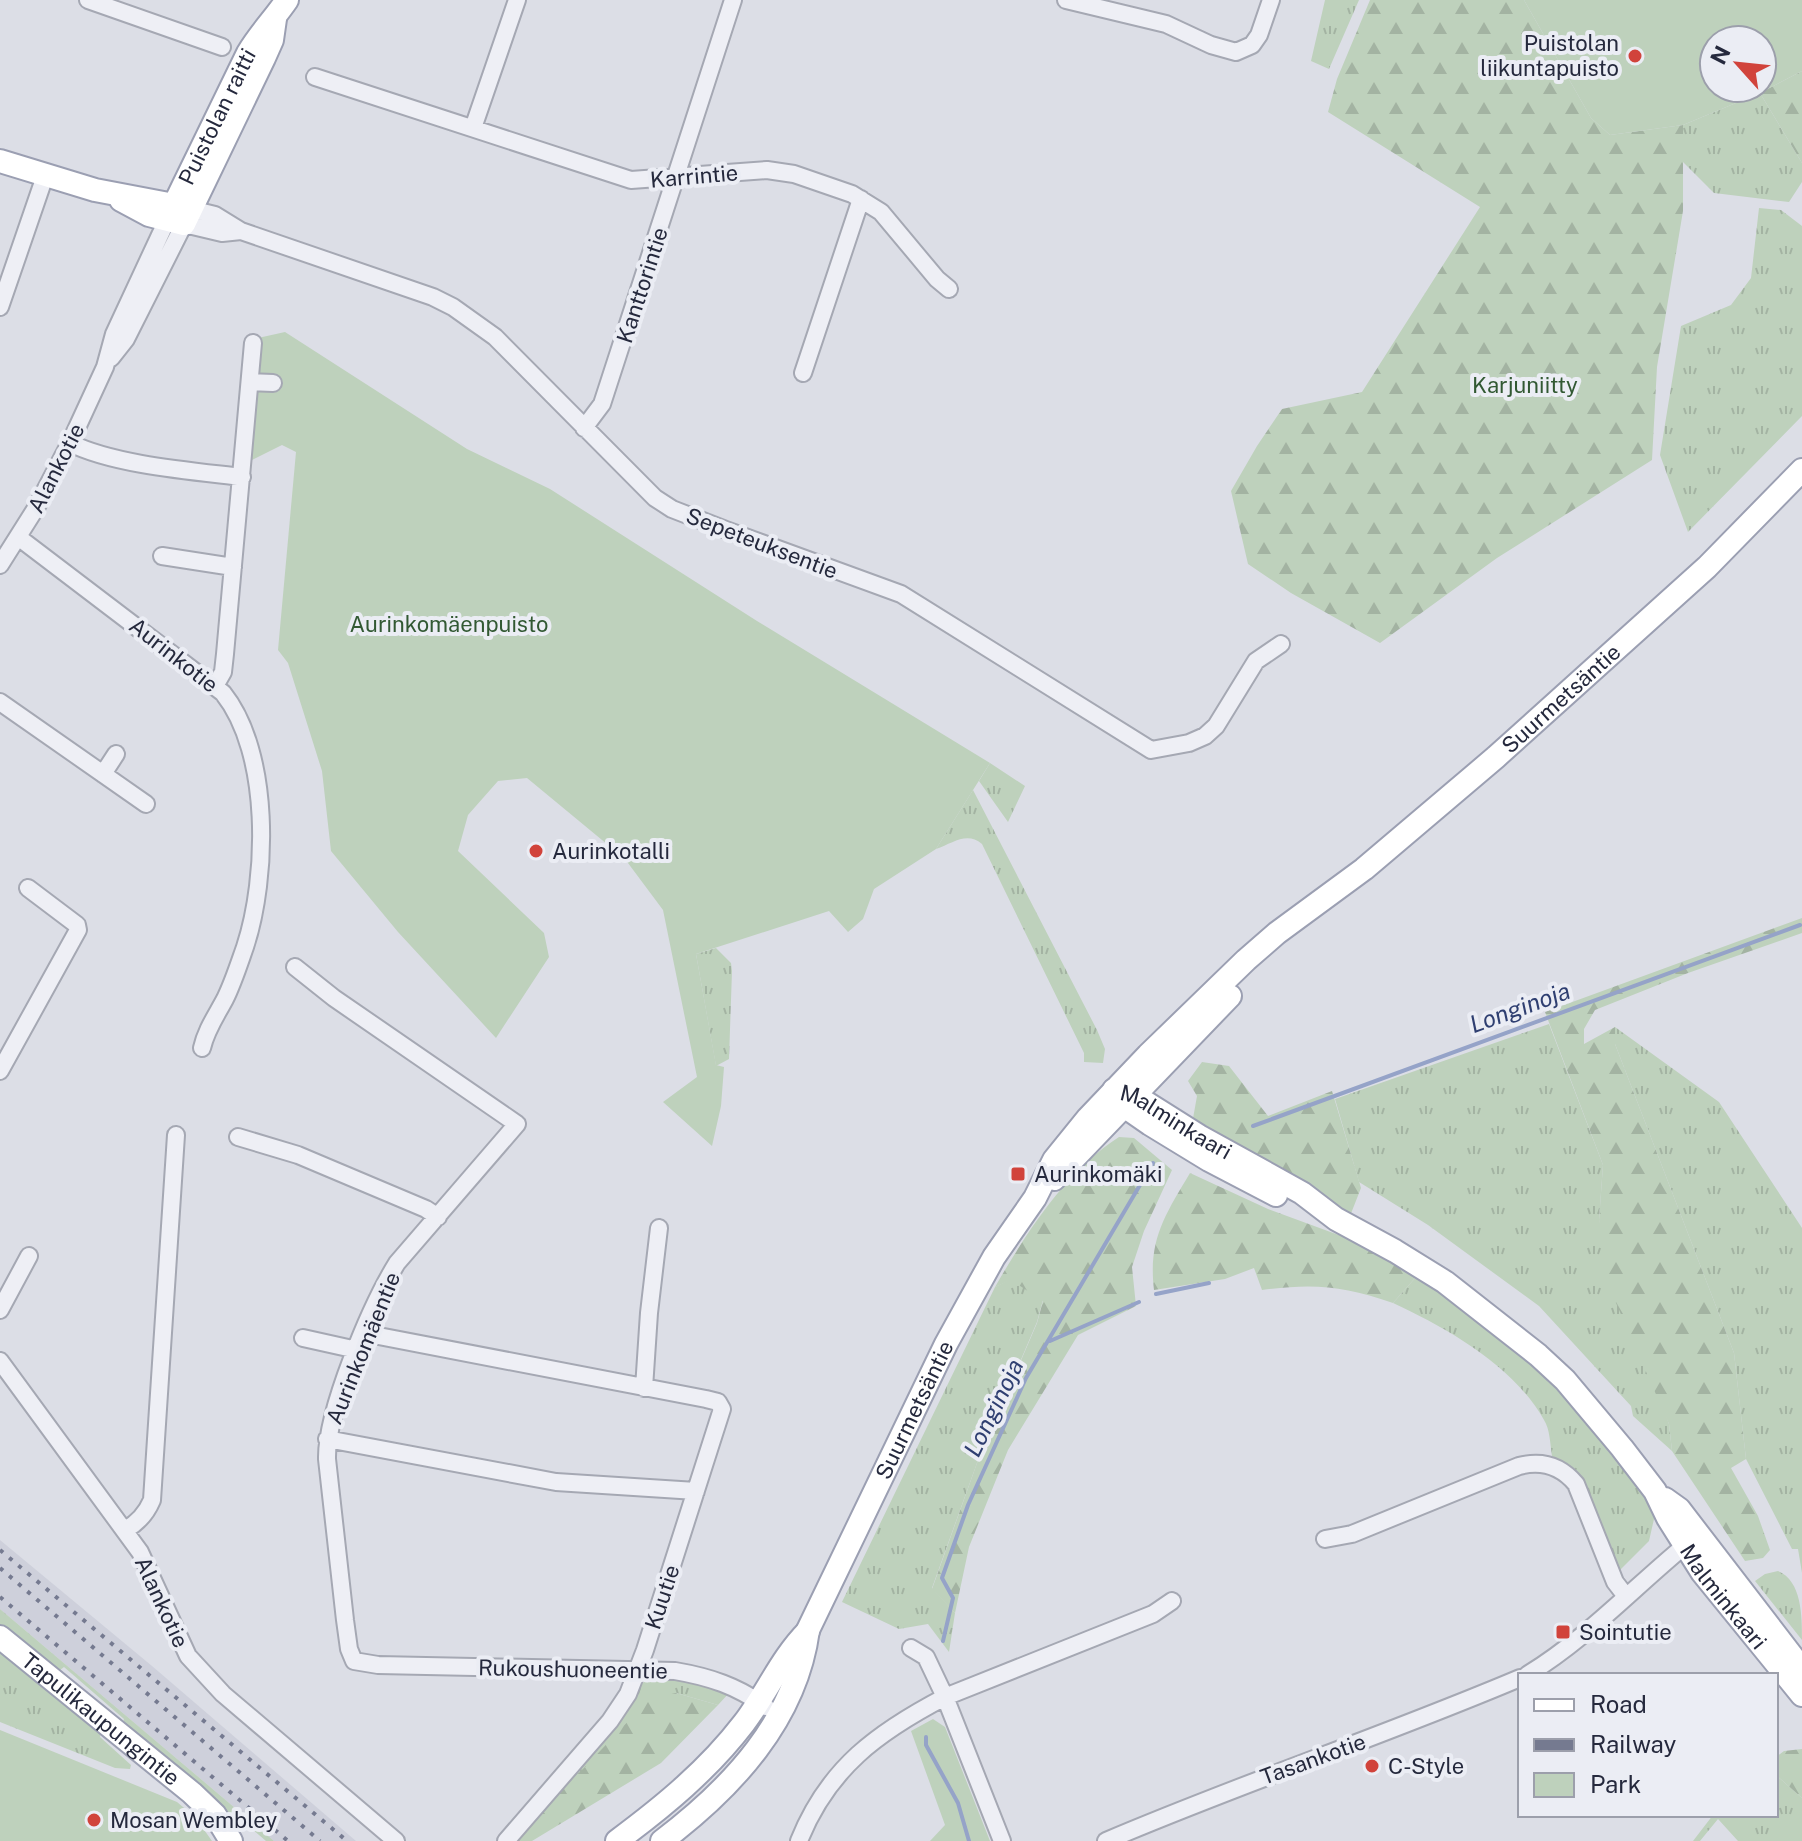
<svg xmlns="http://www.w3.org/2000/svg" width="1802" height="1841" font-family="'Public Sans',sans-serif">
<defs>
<pattern id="grass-tufts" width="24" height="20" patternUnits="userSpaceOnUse" patternTransform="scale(2)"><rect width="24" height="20" fill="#bed1bc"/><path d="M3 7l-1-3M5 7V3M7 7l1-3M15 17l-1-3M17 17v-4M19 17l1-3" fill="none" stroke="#a3b3a2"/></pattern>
<pattern id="forest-firs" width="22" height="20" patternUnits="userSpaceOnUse" patternTransform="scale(2)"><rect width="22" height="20" fill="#bed1bc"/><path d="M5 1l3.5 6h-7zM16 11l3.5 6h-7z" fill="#a3b3a2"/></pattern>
</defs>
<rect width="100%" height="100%" fill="#dcdee6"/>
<path fill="#ced0db" d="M 0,1540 L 152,1666 L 356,1841 L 274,1841 L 0,1609 Z"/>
<path fill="url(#grass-tufts)" d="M 1325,0 L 1359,0 L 1329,69 L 1311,61 Z
M 1760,93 L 1802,163 L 1802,182 L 1789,202 L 1714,193 L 1683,162 L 1683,125 Z
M 1759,208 L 1781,210 L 1802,226 L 1802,416 L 1688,532 L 1660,455 L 1681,326 L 1731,305 L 1751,278 Z
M 990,763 L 1025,786 L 1008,822 L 979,781 Z
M 973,790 L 1097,1030 L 1105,1049 L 1103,1063 L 1084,1062 L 1084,1053 L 982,844 C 967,831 953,843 936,849 Z
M 716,948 L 731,963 L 732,971 L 729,1059 L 716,1066 L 696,954 Z
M 1549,1024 L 1603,1165 L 1599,1220 L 1669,1424 L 1672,1451 L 1633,1416 L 1631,1406 L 1539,1306 L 1428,1225 L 1359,1182 L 1335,1099 Z
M 1615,1027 L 1719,1102 L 1802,1228 L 1802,1573 L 1798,1549 L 1792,1549 L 1746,1459 L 1734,1353 L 1615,1044 Z
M 1416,1277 C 1477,1313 1546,1369 1591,1424 C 1614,1453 1636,1484 1659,1513 L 1654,1519 L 1649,1541 L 1620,1570 L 1617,1569 L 1582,1479 L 1567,1465 L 1552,1456 C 1550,1444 1550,1429 1544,1420 C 1514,1366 1447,1328 1393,1303 Z
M 1011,1279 L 1043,1300 L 1037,1322 L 977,1463 L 932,1588 L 955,1613 L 949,1652 L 928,1624 L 899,1629 L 842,1602 L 995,1287 Z
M 1778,1571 C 1802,1581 1802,1616 1802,1640 L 1755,1581 L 1765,1574 Z
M 0,1609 L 274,1841 L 266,1841 L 252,1829 L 234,1823 L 242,1841 L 238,1841 L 122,1725 L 124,1719 L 64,1667 L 60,1670 L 40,1659 L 0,1628 Z
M 0,1647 L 101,1733 L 100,1737 L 131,1765 L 130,1769 L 115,1768 L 0,1722 Z
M 653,1676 L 667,1676 L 730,1692 L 718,1705 L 676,1693 L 563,1788 L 625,1713 L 641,1684 Z
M 1776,1775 L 1802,1798 L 1802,1841 L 1738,1841 L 1718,1819 L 1700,1841 L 1693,1841 L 1713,1815 L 1776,1815 Z"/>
<path fill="url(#forest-firs)" d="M 1370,0 L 1524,0 L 1591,118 L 1610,135 L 1683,125 L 1683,211 L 1657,367 L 1652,460 L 1497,558 L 1380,643 L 1291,593 L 1248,564 L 1231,491 L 1257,446 L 1282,409 L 1362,392 L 1480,207 L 1328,112 L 1337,79 Z
M 1802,71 L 1802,163 L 1760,93 Z
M 1802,918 L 1802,933 L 1688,973 L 1595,1010 L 1584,1029 L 1584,1044 L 1615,1027 L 1615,1044 L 1734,1353 L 1746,1459 L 1731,1468 L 1758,1516 L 1770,1550 L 1763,1558 L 1745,1561 L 1672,1451 L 1669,1424 L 1609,1287 L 1599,1220 L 1603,1165 L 1545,1012 Z
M 1202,1062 L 1229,1066 L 1268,1116 L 1332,1091 L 1361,1188 L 1350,1216 L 1192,1124 L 1197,1096 L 1188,1081 Z
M 1119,1137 L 1134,1138 L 1172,1170 L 1144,1231 L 1132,1267 L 1136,1306 L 1078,1335 L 1008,1450 L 969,1547 L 955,1613 L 932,1589 L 977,1463 L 1037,1323 L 1043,1301 L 1011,1280 L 995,1287 C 1026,1233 1066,1171 1119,1137 Z
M 1190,1173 L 1268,1209 L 1355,1241 L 1416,1277 L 1393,1303 C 1343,1286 1315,1283 1262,1290 L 1254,1268 L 1225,1279 L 1154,1290 C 1148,1240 1165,1215 1190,1173 Z
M 676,1693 L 718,1705 L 661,1763 L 532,1841 L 516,1841 L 563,1788 L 585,1767 L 649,1699 Z
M 1802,1749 L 1802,1798 L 1776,1775 L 1776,1757 L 1784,1751 Z"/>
<path fill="#bed1bc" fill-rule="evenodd" d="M 1524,0 L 1802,0 L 1802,71 L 1760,93 L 1683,125 L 1610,135 L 1591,118 ZM 1714,40 L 1762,40 L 1762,88 L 1714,88 Z
M 285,332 L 467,449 L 550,489 L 757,621 L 990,763 L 936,849 L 874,889 L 863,919 L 848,932 L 829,911 L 696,954 L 716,1065 L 724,1067 L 721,1106 L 712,1146 L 663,1102 L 697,1077 L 663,910 L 625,859 L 527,778 L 498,781 L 468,815 L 458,851 L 544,933 L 549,957 L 496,1038 L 398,932 L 331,851 L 322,771 L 288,663 L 278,650 L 296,452 L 282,445 L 248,462 L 255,396 L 259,389 L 256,369 L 258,338 Z
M 933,1719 L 945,1727 L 990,1841 L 930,1841 L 945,1825 L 911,1731 Z
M 0,1730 L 177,1802 L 195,1817 L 212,1841 L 0,1841 Z"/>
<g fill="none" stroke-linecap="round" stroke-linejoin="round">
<path stroke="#95a3c8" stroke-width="4" d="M 1253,1126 L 1800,925
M 1156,1294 L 1209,1283
M 1050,1341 L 1139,1302
M 943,1641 L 953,1598 L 942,1578 L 968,1505 L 1026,1378 L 1153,1163
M 926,1737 L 926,1745 L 958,1803 L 969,1841"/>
<g stroke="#a5a8b3" stroke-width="20">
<path id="minor" d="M 88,0 L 222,47
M 1066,0 L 1166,24 L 1211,45 L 1236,52 L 1252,45 L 1259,35 L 1271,0
M 315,77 L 631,180 L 767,170 L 794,174 L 852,194 L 881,212 L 937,279 L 949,289
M 473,128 L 517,0
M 0,307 L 45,176
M 111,358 L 126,339 L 184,224 L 222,233 L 241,231
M 803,373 L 861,199
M 250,382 L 273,383
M 584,428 L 602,404 L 733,0
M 70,443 C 114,465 192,471 242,477
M 18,537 L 223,693 C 271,753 268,877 245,947 C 239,964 233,983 225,999 C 216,1016 206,1030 202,1048
M 162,556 L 233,567
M 0,565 L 36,508 L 70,443 L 105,367 L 114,334 L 174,205 L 215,215 L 241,231 L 433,297 L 453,307 L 495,337 L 655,498 L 672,509 L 726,530 L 901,594 L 1151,750 L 1189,743 L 1205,736 L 1216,726 L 1256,661 L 1281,644
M 215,686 L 223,672 L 225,654 L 253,343
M 0,702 L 146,804
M 103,774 L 116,754
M 295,967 L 334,998 L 517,1124 L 397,1263 C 371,1305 326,1411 327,1459 L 345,1620 L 349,1649 L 354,1661 L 378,1665 L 675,1671 C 710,1677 737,1686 766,1707
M 0,1071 L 78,930 L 77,925 L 28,888
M 238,1137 L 298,1155 L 426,1209 L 438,1217
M 0,1310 L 29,1256
M 363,1333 L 706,1399 L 718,1402 L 722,1409 L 645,1650 L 628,1694 L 610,1721 L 506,1841
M 303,1338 L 357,1350
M 0,1361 L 140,1552 L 188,1656 L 223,1694 L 396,1841
M 644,1388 L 649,1313 L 659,1228
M 327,1439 L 556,1482 L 696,1491
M 125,1530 C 138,1523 146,1514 152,1500 L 176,1135
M 1325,1539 L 1352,1534 L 1519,1466 C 1542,1460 1561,1466 1576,1484 L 1615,1582 L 1625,1595
M 1527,1675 C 1588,1638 1638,1583 1694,1538
M 799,1841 C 828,1768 878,1732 945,1697 L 926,1657 L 911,1648
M 1002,1841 L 945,1697 L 1153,1614 L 1172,1601
M 1106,1841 C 1242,1783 1383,1736 1520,1678"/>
</g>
<g stroke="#9b9fb2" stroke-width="26">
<g id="major">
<path id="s1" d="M 0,161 L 95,190 L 174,205 L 248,53 C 259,34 274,19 287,0"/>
<path d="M 121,200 L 149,215 L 184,224 L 264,58 L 272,40 L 275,19"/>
<path id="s2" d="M 1114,1090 L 1134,1095 L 1199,1136 L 1302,1193 L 1336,1219 L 1395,1251 L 1445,1282 L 1538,1355 L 1565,1380 L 1622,1448 L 1655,1491 L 1668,1518 L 1702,1572 L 1802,1695"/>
<path d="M 1117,1095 L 1124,1106 L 1150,1124 L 1209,1160 L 1276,1195"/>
<path d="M 1054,1179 L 1230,996"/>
<path d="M 1665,1499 L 1679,1509 L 1802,1669"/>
<path id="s3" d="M 0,1637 L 192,1793 L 215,1815 L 231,1841"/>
<path d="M 617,1841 C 664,1806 708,1770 744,1723 C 767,1693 781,1658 808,1631"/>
<path id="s4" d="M 662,1841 C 732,1788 796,1720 808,1630 L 946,1344 L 994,1257 L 1035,1198 L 1054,1160 L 1088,1118 L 1148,1055 L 1246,960 L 1277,933 L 1364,869 L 1496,757 L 1707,567 L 1802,470"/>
</g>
</g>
<use href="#minor" stroke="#eeeff5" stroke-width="16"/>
<use href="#major" stroke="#fff" stroke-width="22"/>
<path stroke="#757a90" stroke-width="4" stroke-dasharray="4 8" stroke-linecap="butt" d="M 0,1550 L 347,1841
M 0,1568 L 320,1841
M 0,1597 L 288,1841"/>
</g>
<g fill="#d1433b" stroke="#ebedf4" stroke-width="3">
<circle cx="1635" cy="56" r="8"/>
<circle cx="536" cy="851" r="8"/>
<rect x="1010" y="1166" width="16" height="16" rx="4"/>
<rect x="1555" y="1624" width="16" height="16" rx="4"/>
<circle cx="1372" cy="1766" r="8"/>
<circle cx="94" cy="1820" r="8"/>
</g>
<g text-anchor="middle" stroke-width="8" stroke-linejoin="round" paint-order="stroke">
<g font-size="22" fill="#25293d" stroke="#ebedf4" text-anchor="start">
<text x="1619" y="51" text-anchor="end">Puistolan<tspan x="1619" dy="25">liikuntapuisto</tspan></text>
<text x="552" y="859">Aurinkotalli</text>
<text x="1034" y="1182">Aurinkomäki</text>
<text x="1579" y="1640">Sointutie</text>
<text x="1388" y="1774">C-Style</text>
<text x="110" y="1828">Mosan Wembley</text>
</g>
<g font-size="22" fill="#25293d" stroke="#ebedf4">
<text dy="8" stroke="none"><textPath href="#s1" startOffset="278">Puistolan raitti</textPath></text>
<text transform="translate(694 176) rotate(-5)" y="8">Karrintie</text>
<text transform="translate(642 285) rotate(-72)" y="8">Kanttorintie</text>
<text transform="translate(56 468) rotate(-63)" y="8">Alankotie</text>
<text transform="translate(762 543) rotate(21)" y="8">Sepeteuksentie</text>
<text transform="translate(174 655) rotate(38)" y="8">Aurinkotie</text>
<text dy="8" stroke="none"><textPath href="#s4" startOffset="1482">Suurmetsäntie</textPath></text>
<text dy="8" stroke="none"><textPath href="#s2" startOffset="70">Malminkaari</textPath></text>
<text transform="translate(363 1348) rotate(-68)" y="8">Aurinkomäentie</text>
<text dy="8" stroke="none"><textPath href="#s4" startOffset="508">Suurmetsäntie</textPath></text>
<text dy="8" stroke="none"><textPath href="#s2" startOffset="808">Malminkaari</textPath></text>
<text transform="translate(662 1597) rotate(-72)" y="8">Kuutie</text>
<text transform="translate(162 1602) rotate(65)" y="8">Alankotie</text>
<text transform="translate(573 1669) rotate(1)" y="8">Rukoushuoneentie</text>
<text dy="8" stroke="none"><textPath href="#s3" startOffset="130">Tapulikaupungintie</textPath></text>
<text transform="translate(1313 1759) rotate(-20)" y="8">Tasankotie</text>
</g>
<g font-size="22" fill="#325933" stroke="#ebedf4">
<text x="1525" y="393">Karjuniitty</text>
<text x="449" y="632">Aurinkomäenpuisto</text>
</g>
<g font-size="24" font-style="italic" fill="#2f3f71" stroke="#ebedf4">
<text transform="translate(1520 1008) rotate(-20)" y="8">Longinoja</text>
<text transform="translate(994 1408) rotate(-64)" y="8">Longinoja</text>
</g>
</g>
<rect x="1518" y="1673" width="260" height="144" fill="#ebedf4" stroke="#9c9fab" stroke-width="2"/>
<rect x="1534" y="1699" width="40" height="12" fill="#ffffff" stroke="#9c9fab" stroke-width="2"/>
<text x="1590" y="1713" font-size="24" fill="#25293d">Road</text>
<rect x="1534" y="1739" width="40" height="12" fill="#757a90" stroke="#9c9fab" stroke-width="2"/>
<text x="1590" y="1753" font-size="24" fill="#25293d">Railway</text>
<rect x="1534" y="1773" width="40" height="24" fill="#bed1bc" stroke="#9c9fab" stroke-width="2"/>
<text x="1590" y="1793" font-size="24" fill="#25293d">Park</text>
<g transform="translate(1738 64) rotate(297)"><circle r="38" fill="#ebedf4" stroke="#9c9fab" stroke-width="2"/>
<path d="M0-6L14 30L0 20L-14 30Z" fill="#d1433b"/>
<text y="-12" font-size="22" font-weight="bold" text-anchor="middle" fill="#25293d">N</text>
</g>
</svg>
